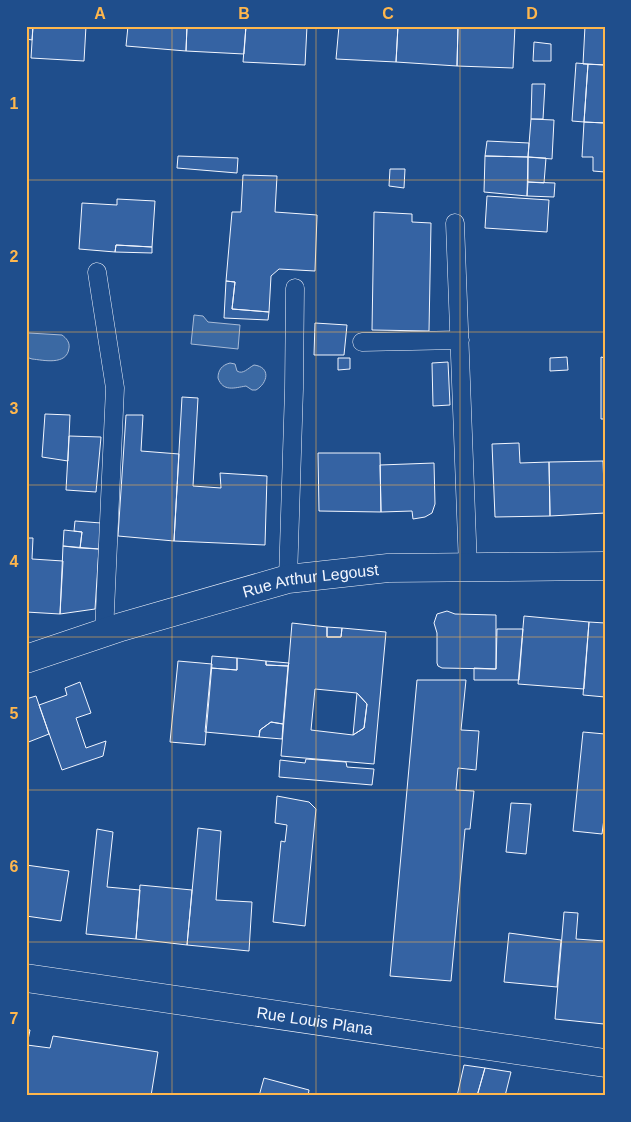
<svg xmlns="http://www.w3.org/2000/svg" width="631" height="1122" font-family="Helvetica,sans-serif">
<rect width="100%" height="100%" fill="#1f4e8c"/>
<path fill="#3b69a3" stroke="#a8bbd7" d="M 194,315 L 203,316 L 208,322 L 240,325 L 238,349 L 191,344 Z
M 29,333 L 62,335 C 66,338 70,342 69,348 C 67,366 43,360 32,359 L 26,357 L 26,335 Z
M 230,363 L 235,364 L 237,371 C 243,375 248,368 254,365 C 271,367 268,383 256,390 L 252,390 L 246,386 C 234,388 223,392 218,378 C 218,370 222,365 230,363 Z"/>
<path fill="#3563a3" stroke="#f2f6ff" fill-rule="evenodd" d="M 26,26 L 33,26 L 32,40 L 26,39 Z
M 33,26 L 86,26 L 84,61 L 31,58 Z
M 128,26 L 187,26 L 186,51 L 126,46 Z
M 187,26 L 246,26 L 244,54 L 186,51 Z
M 246,26 L 307,26 L 305,65 L 243,62 Z
M 339,26 L 398,26 L 396,62 L 336,59 Z
M 398,26 L 458,26 L 457,66 L 396,62 Z
M 458,26 L 515,26 L 513,68 L 457,66 Z
M 585,26 L 605,26 L 605,65 L 583,64 Z
M 534,42 L 551,44 L 551,61 L 533,61 Z
M 576,63 L 588,64 L 584,122 L 572,121 Z
M 588,64 L 605,65 L 605,123 L 584,122 Z
M 532,84 L 545,84 L 543,119 L 531,119 Z
M 531,119 L 554,120 L 552,159 L 528,157 Z
M 584,122 L 605,123 L 605,172 L 593,171 L 593,157 L 582,157 Z
M 487,141 L 529,143 L 528,157 L 485,156 Z
M 178,156 L 238,158 L 237,173 L 177,168 Z
M 485,156 L 528,157 L 527,196 L 484,192 Z
M 528,157 L 546,158 L 544,183 L 528,182 Z
M 390,169 L 405,169 L 404,188 L 389,186 Z
M 243,175 L 277,176 L 275,212 L 317,215 L 315,271 L 279,269 L 271,276 L 269,312 L 232,309 L 235,282 L 226,281 L 232,212 L 241,212 Z
M 528,182 L 555,183 L 554,197 L 527,196 Z
M 487,196 L 549,200 L 547,232 L 485,228 Z
M 117,199 L 155,201 L 152,247 L 116,245 L 115,252 L 79,249 L 82,203 L 117,205 Z
M 374,212 L 412,214 L 412,222 L 431,223 L 429,331 L 372,330 Z
M 116,245 L 152,247 L 152,253 L 115,252 Z
M 226,281 L 235,282 L 232,309 L 269,312 L 268,320 L 224,318 Z
M 315,323 L 347,325 L 344,355 L 314,355 Z
M 567,357 L 568,370 L 550,371 L 550,358 Z
M 601,357 L 605,358 L 605,419 L 601,419 Z
M 338,358 L 350,358 L 350,369 L 338,370 Z
M 448,362 L 450,405 L 433,406 L 432,363 Z
M 182,397 L 198,398 L 193,486 L 221,488 L 220,473 L 267,476 L 265,545 L 174,541 Z
M 45,414 L 70,415 L 68,461 L 42,457 Z
M 126,415 L 143,415 L 141,451 L 179,454 L 174,541 L 118,536 Z
M 69,436 L 101,437 L 96,492 L 66,490 Z
M 519,443 L 520,463 L 549,462 L 550,516 L 495,517 L 492,444 Z
M 318,453 L 380,453 L 381,512 L 319,511 Z
M 603,461 L 605,513 L 550,516 L 549,462 Z
M 434,463 L 435,504 L 432,513 L 425,517 L 413,519 L 412,511 L 381,512 L 380,465 Z
M 75,521 L 101,523 L 99,549 L 80,548 L 82,532 L 74,531 Z
M 64,530 L 82,532 L 80,548 L 63,546 Z
M 26,538 L 33,538 L 32,559 L 63,561 L 60,614 L 26,612 Z
M 63,546 L 99,549 L 95,609 L 60,614 Z
M 447,611 L 455,614 L 496,615 L 496,669 L 442,668 L 438,666 L 437,663 L 437,633 L 434,623 L 437,614 Z
M 524,616 L 589,622 L 584,689 L 518,684 Z
M 589,622 L 605,623 L 605,697 L 583,695 Z
M 292,623 L 327,627 L 327,637 L 341,637 L 342,628 L 386,632 L 374,764 L 281,756 ZM 315,689 L 357,693 L 367,704 L 364,728 L 353,735 L 311,730 Z
M 327,627 L 342,628 L 341,637 L 327,637 Z
M 497,629 L 523,629 L 519,680 L 474,680 L 474,668 L 496,669 Z
M 212,656 L 237,658 L 237,670 L 211,668 Z
M 237,658 L 266,661 L 266,665 L 288,666 L 283,724 L 271,722 L 260,730 L 259,737 L 205,732 L 211,668 L 237,670 Z
M 178,661 L 212,664 L 205,745 L 170,742 Z
M 266,661 L 289,663 L 288,666 L 266,665 Z
M 417,680 L 466,680 L 461,730 L 479,731 L 476,770 L 458,768 L 456,790 L 474,791 L 470,829 L 465,829 L 451,981 L 390,976 Z
M 80,682 L 91,713 L 76,718 L 86,748 L 106,741 L 103,756 L 62,770 L 39,705 L 67,695 L 65,688 Z
M 357,693 L 367,704 L 364,728 L 353,735 Z
M 36,696 L 49,734 L 26,743 L 26,699 Z
M 271,722 L 283,724 L 282,739 L 259,737 L 260,730 Z
M 583,732 L 605,734 L 605,811 L 602,834 L 573,831 Z
M 306,759 L 346,762 L 347,767 L 374,769 L 372,785 L 279,777 L 280,760 L 305,763 Z
M 277,796 L 309,802 L 316,809 L 305,926 L 273,922 L 281,841 L 285,842 L 287,825 L 275,823 Z
M 511,803 L 531,804 L 526,854 L 506,852 Z
M 198,828 L 221,831 L 216,900 L 252,902 L 249,951 L 187,945 Z
M 97,829 L 113,832 L 107,887 L 140,890 L 136,939 L 86,934 Z
M 26,865 L 69,871 L 61,921 L 26,916 Z
M 140,885 L 192,890 L 187,945 L 136,939 Z
M 564,912 L 578,913 L 576,939 L 605,941 L 604,1024 L 555,1019 Z
M 509,933 L 561,940 L 557,987 L 504,982 Z
M 26,1029 L 30,1030 L 27,1045 L 50,1048 L 53,1036 L 158,1052 L 151,1096 L 26,1096 Z
M 464,1065 L 485,1068 L 477,1096 L 457,1096 Z
M 485,1068 L 511,1072 L 505,1096 L 477,1096 Z
M 264,1078 L 309,1090 L 308,1096 L 259,1096 Z"/>
<g fill="none" stroke-linecap="round" stroke-linejoin="round">
<g stroke="#f2f6ff" stroke-width="19">
<path id="service" d="M 455,223 L 468,567
M 97,272 L 115,388 L 104,633
M 362,342 L 460,340
M 288,579 L 294,389 L 295,288"/>
</g>
<g stroke="#f2f6ff" stroke-width="29">
<g id="minor">
<path id="s1" d="M 26,659 L 121,627 L 288,579 L 388,568 L 605,566"/>
</g>
</g>
<g stroke="#f2f6ff" stroke-width="29">
<g id="tertiary">
<path id="s2" d="M 26,978 L 605,1063"/>
</g>
</g>
<use href="#service" stroke="#1f4e8c" stroke-width="18"/>
<use href="#minor" stroke="#1f4e8c" stroke-width="28"/>
<use href="#tertiary" stroke="#1f4e8c" stroke-width="28"/>
</g>
<path fill="none" stroke="#ffb74d" stroke-width="1" stroke-opacity="0.55" d="M 172,26 L 172,1096M 316,26 L 316,1096M 460,26 L 460,1096M 26,180 L 605,180M 26,332 L 605,332M 26,485 L 605,485M 26,637 L 605,637M 26,790 L 605,790M 26,942 L 605,942"/>
<g text-anchor="middle" stroke-width="4" stroke-linejoin="round" paint-order="stroke">
<g font-size="16" fill="#f2f6ff" stroke="#1f4e8c">
<text dy="6" stroke="none"><textPath href="#s1" startOffset="296">Rue Arthur Legoust</textPath></text>
<text dy="6" stroke="none"><textPath href="#s2" startOffset="292">Rue Louis Plana</textPath></text>
</g>
</g>
<rect width="631" height="1122" fill="none" stroke="#1f4e8c" stroke-width="55"/>
<rect x="28" y="28" width="576" height="1066" fill="none" stroke="#ffb74d" stroke-width="2"/>
<g font-size="16" text-anchor="middle" font-weight="bold" fill="#ffb74d">
<text x="100" y="19">A</text>
<text x="244" y="19">B</text>
<text x="388" y="19">C</text>
<text x="532" y="19">D</text>
<text x="14" y="109">1</text>
<text x="14" y="262">2</text>
<text x="14" y="414">3</text>
<text x="14" y="567">4</text>
<text x="14" y="719">5</text>
<text x="14" y="872">6</text>
<text x="14" y="1024">7</text>
</g>
</svg>
